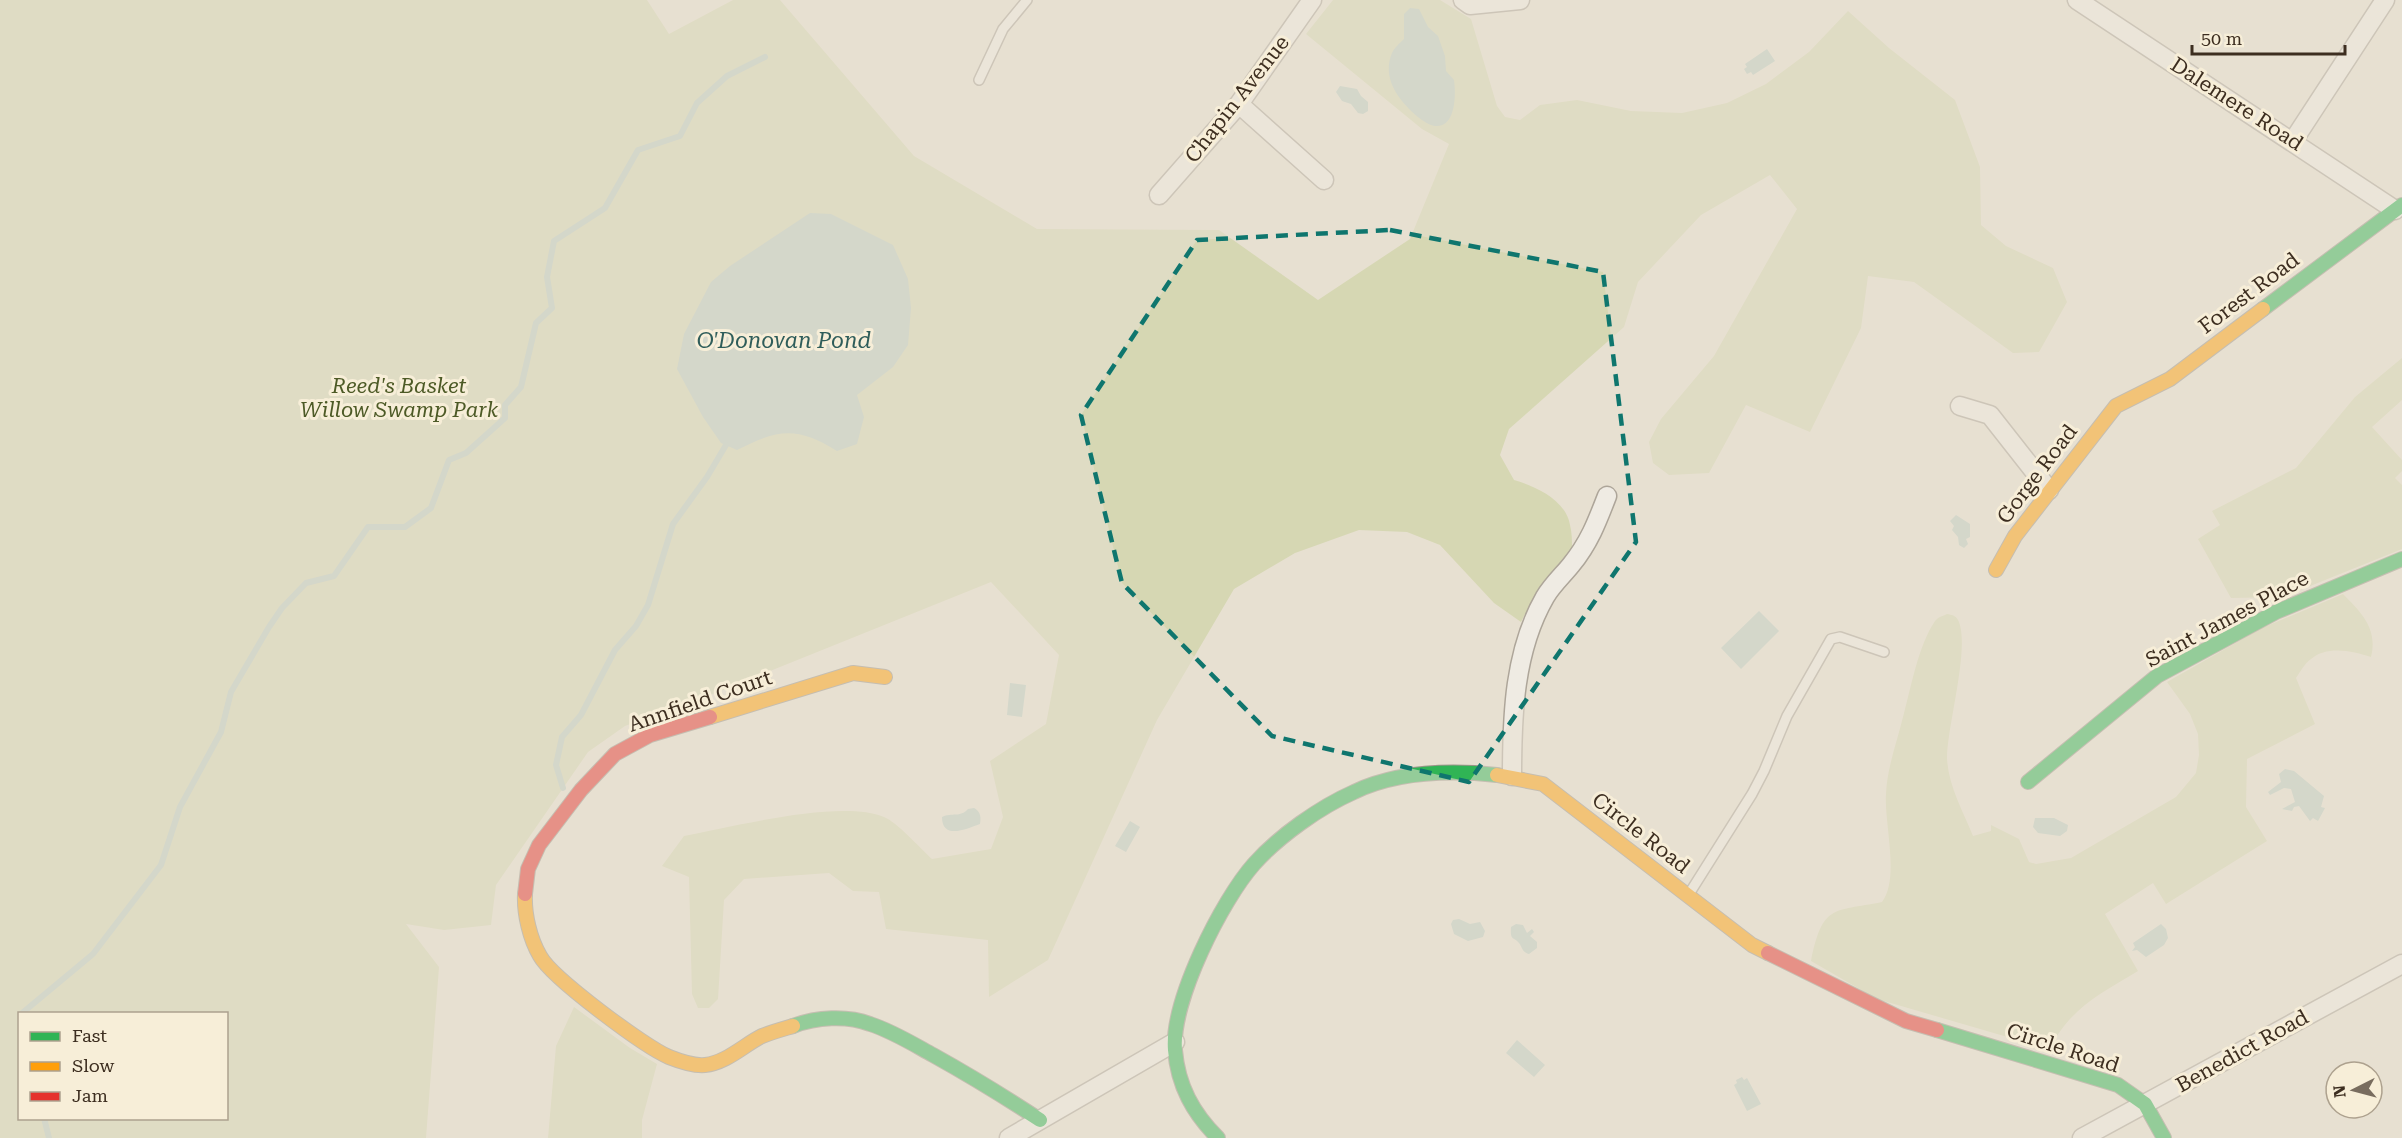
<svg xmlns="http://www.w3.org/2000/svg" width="2402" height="1138" font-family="'Roboto Serif',serif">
<rect width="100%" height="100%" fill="#e7e0d1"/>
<path fill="#d6d7b3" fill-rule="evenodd" d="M 0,0 L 647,0 L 669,34 L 733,0 L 780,0 L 914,156 L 1037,229 L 1219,230 L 1318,300 L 1410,239 L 1449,144 L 1422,129 L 1306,34 L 1333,0 L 1440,0 L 1471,19 L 1497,106 L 1505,117 L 1520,120 L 1540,105 L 1577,100 L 1631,111 L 1682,113 L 1727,103 L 1766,84 L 1809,52 L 1848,11 L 1889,48 L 1955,100 L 1980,167 L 1981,225 L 2006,246 L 2053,268 L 2067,302 L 2039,352 L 2013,353 L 1914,282 L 1868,276 L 1861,328 L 1810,432 L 1746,405 L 1709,473 L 1669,475 L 1653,463 L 1649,442 L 1661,419 L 1714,356 L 1797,209 L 1770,175 L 1701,215 L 1638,282 L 1624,327 L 1509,429 L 1500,455 L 1514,480 C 1535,486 1566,500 1570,525 C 1572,533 1572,541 1572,549 L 1538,589 L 1521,622 L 1494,603 L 1440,545 L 1407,532 L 1359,530 L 1295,553 L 1234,589 L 1157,720 L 1048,960 L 989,997 L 988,940 L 886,929 L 879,892 L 853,891 L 829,873 L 744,879 L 724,900 L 718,999 L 709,1008 L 698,1008 L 692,994 L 689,877 L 662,866 L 684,836 C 732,827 840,799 884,817 C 897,822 921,849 932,859 L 991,849 L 1003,817 L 990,761 L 1046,724 L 1059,655 L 991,582 L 713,694 L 625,726 L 588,752 L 496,885 L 491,925 L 444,930 L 406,924 L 439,967 L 426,1138 L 0,1138 ZM 20,1014 L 226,1014 L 226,1118 L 20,1118 Z
M 2402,358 L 2402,400 L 2372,427 L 2402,460 L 2402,471 L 2395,478 L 2402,485 L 2402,549 L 2283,597 L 2231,598 L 2198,539 L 2220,525 L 2212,511 L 2296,468 L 2355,397 Z
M 2343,594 C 2362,613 2378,629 2371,657 C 2353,651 2327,645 2311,659 C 2305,663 2300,672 2296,678 L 2315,724 L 2247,759 L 2246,807 L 2267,841 L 2166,904 L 2153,883 L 2105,914 L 2138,971 C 2097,996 2073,1006 2049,1049 L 1877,999 L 1811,961 C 1823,904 1832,912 1882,902 C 1900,878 1884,824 1886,794 C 1887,768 1897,742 1903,717 C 1911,688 1918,646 1935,621 C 1938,617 1943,616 1947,614 C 1952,615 1955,615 1958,620 C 1971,645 1947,726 1947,758 C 1948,785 1963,811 1973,836 L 1991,831 L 1991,825 L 2019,839 L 2029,862 L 2036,864 L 2071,858 L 2176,797 L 2196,773 L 2199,755 L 2198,734 L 2190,714 L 2167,682 L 2262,628 Z
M 574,1007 L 630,1048 L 657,1064 L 642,1120 L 642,1138 L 548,1138 L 556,1046 Z"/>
<path fill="#bcccc2" d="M 1410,8 L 1419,9 L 1428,27 L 1438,36 L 1445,56 L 1446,71 L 1454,80 C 1456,94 1456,128 1435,126 C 1429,125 1423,121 1418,117 C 1400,102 1381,79 1392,53 C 1394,48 1400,43 1404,39 L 1404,14 Z
M 1767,49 L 1775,61 L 1753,75 L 1751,72 L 1747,74 L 1744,69 L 1747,67 L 1745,64 Z
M 1340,86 L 1357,89 L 1361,96 L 1368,102 L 1368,111 L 1363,114 L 1358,113 L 1351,104 L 1342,101 L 1336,92 Z
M 810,213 L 831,214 L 893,245 L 908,279 L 911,308 L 908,345 L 893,367 L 857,395 L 864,417 L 857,444 L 837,451 C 797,426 778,429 737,450 L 721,443 L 703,417 L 677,369 L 684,334 L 711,282 L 730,266 Z
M 1956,515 L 1970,524 L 1970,537 L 1966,539 L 1968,544 L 1964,548 L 1959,545 L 1958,537 L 1952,530 L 1954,526 L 1950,521 Z
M 1759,611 L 1779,631 L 1741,669 L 1721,648 Z
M 1010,683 L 1026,685 L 1022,717 L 1007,715 Z
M 2285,769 L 2294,771 L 2324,796 L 2321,807 L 2325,808 L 2318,821 L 2313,818 L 2310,821 L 2299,806 L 2294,807 L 2292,811 L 2282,809 L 2295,802 L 2291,789 L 2284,788 L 2270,795 L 2268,792 L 2281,782 L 2279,774 Z
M 974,808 C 981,812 981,817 980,824 C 968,828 942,841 942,817 C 952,812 960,818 968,809 Z
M 2035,818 L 2054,818 L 2068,825 L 2067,831 L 2060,836 L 2038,833 L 2033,827 Z
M 1130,821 L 1140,827 L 1126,852 L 1115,846 Z
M 1459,919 L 1470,924 L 1480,922 L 1485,931 L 1483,937 L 1468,941 L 1454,934 L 1451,924 L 1453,920 Z
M 1516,924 L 1523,925 L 1527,933 L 1532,929 L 1534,932 L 1530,936 L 1537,942 L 1537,948 L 1529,954 C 1521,951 1523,948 1519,943 C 1513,936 1510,941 1511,927 Z
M 2161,924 L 2166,929 L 2168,938 L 2164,945 L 2146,957 L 2137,950 L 2132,951 L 2135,947 L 2133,943 Z
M 1517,1040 L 1545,1065 L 1534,1077 L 1506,1053 Z
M 1742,1077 L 1744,1080 L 1747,1078 L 1761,1104 L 1747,1111 L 1734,1085 L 1737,1083 L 1736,1080 Z"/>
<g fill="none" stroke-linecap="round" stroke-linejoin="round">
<path stroke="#bcccc2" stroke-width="6" d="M 563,788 L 556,765 L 562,737 L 581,715 L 615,650 L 636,626 L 648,605 L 673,524 L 707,477 L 726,445
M 21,1014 L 93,954 L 161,865 L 180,807 L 221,732 L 231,692 L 269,627 L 282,608 L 306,583 L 334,576 L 368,527 L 405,527 L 431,508 L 449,460 L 466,453 L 505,418 L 505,405 L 521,387 L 536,323 L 552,308 L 547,277 L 554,241 L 605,208 L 638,150 L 680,136 L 697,103 L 727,76 L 765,57
M 44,1118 L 49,1138"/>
<g stroke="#ada599" stroke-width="12">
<path id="lane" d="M 979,80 L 1003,29 L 1027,0
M 1689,894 L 1752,794 L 1764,771 L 1787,716 L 1831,639 L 1840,637 L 1884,652"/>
</g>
<g stroke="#ada599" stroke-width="21">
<path id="street" d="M 1463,0 L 1470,5 L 1520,0
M 2077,0 L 2395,210
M 1239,104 L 1324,180
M 2293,141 L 2385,0
M 1159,195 L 1239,104 L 1312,0
M 1960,406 L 1990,415 L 2049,490
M 1512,776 C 1512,715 1514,651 1545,597 C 1552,585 1563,575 1571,565 C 1589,543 1597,522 1607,496
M 1009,1138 L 1175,1042
M 2082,1138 L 2402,964"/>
</g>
<g stroke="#9c958a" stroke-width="16">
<path id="fast" d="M 2263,309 L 2402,205
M 2028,782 L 2157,676 L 2276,612 L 2402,559
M 793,1026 C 816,1017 847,1015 870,1024 C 892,1031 913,1044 933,1055 C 969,1075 1005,1097 1040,1120
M 1937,1030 L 2118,1085 L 2145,1104 L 2164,1138
M 1218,1138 C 1193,1113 1178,1086 1175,1050 C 1171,1001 1222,900 1254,864 C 1279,836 1320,807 1354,792 C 1398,771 1449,770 1497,775"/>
</g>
<g stroke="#9c958a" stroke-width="16">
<path id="slow" d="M 1996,570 L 2015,536 L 2116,406 L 2170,379 L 2263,309
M 710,717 L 853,673 L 885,677
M 1497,775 L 1543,784 L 1752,945 L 1768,953
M 525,894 C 524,914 530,939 540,956 C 552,978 645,1047 669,1057 C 679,1061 694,1066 705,1065 C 726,1063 744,1045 762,1036 C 772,1032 783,1029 793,1026"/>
</g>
<g stroke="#9c958a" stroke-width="16">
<path id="jam" d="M 525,894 L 528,869 L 539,845 L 581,790 L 615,754 L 650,735 L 710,717
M 1768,953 L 1906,1021 L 1937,1030"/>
</g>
<use href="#lane" stroke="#efebe3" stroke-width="9"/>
<use href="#street" stroke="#efebe3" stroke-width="18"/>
<use href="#fast" stroke="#30b455" stroke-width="14"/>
<use href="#slow" stroke="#ff9f0a" stroke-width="14"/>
<use href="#jam" stroke="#e5322d" stroke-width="14"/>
</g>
<path d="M0 0H2402V1138H0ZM 1390,230 L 1603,272 L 1636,542 L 1469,782 L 1272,736 L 1122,583 L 1081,415 L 1197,240 Z" fill="#e7e0d1" fill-opacity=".55" fill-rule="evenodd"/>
<path fill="none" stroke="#0f766e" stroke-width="4.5" stroke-dasharray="12 8" stroke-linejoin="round" d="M 1390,230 L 1603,272 L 1636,542 L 1469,782 L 1272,736 L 1122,583 L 1081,415 L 1197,240 Z"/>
<g text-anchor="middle" stroke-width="6" stroke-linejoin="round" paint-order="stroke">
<g font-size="21" fill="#3d2e20" stroke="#f7eed8">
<text transform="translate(1237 99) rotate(-52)" y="7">Chapin Avenue</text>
<text transform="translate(2237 104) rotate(33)" y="7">Dalemere Road</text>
<text transform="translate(2249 293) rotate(-37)" y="7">Forest Road</text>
<text transform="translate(2037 474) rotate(-53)" y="7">Gorge Road</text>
<text transform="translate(2227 619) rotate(-28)" y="7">Saint James Place</text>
<text transform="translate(700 701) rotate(-19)" y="7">Annfield Court</text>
<text transform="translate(1641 833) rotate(38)" y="7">Circle Road</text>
<text transform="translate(2063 1048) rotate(18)" y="7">Circle Road</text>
<text transform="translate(2242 1051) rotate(-29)" y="7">Benedict Road</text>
</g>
<g font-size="21" font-style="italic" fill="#4d5a26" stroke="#f7eed8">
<text x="399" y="393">Reed's Basket<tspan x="399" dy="24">Willow Swamp Park</tspan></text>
</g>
<g font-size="22" font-style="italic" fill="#2f5d5a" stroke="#f7eed8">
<text x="784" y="348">O'Donovan Pond</text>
</g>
</g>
<rect x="18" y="1012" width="210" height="108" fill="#f7eed8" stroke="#ada18e" stroke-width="1.5"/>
<rect x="30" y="1032" width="30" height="9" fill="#30b455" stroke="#ada18e" stroke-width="1.5"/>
<text x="72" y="1042" font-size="18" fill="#3d2e20">Fast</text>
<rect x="30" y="1062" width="30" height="9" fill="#ff9f0a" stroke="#ada18e" stroke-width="1.5"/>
<text x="72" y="1072" font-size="18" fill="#3d2e20">Slow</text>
<rect x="30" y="1092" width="30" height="9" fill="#e5322d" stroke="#ada18e" stroke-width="1.5"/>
<text x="72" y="1102" font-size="18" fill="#3d2e20">Jam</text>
<g transform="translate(2354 1090) rotate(264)"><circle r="28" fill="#f7eed8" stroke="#ada18e" stroke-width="1.5"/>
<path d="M0-4.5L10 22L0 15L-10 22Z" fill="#786c5e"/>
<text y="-9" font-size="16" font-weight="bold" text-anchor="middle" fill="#3d2e20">N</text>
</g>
<path d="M2192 45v9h153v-9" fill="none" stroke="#3d2e20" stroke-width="3"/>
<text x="2201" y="45" font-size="18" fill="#3d2e20" stroke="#f7eed8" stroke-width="4.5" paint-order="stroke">50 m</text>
</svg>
